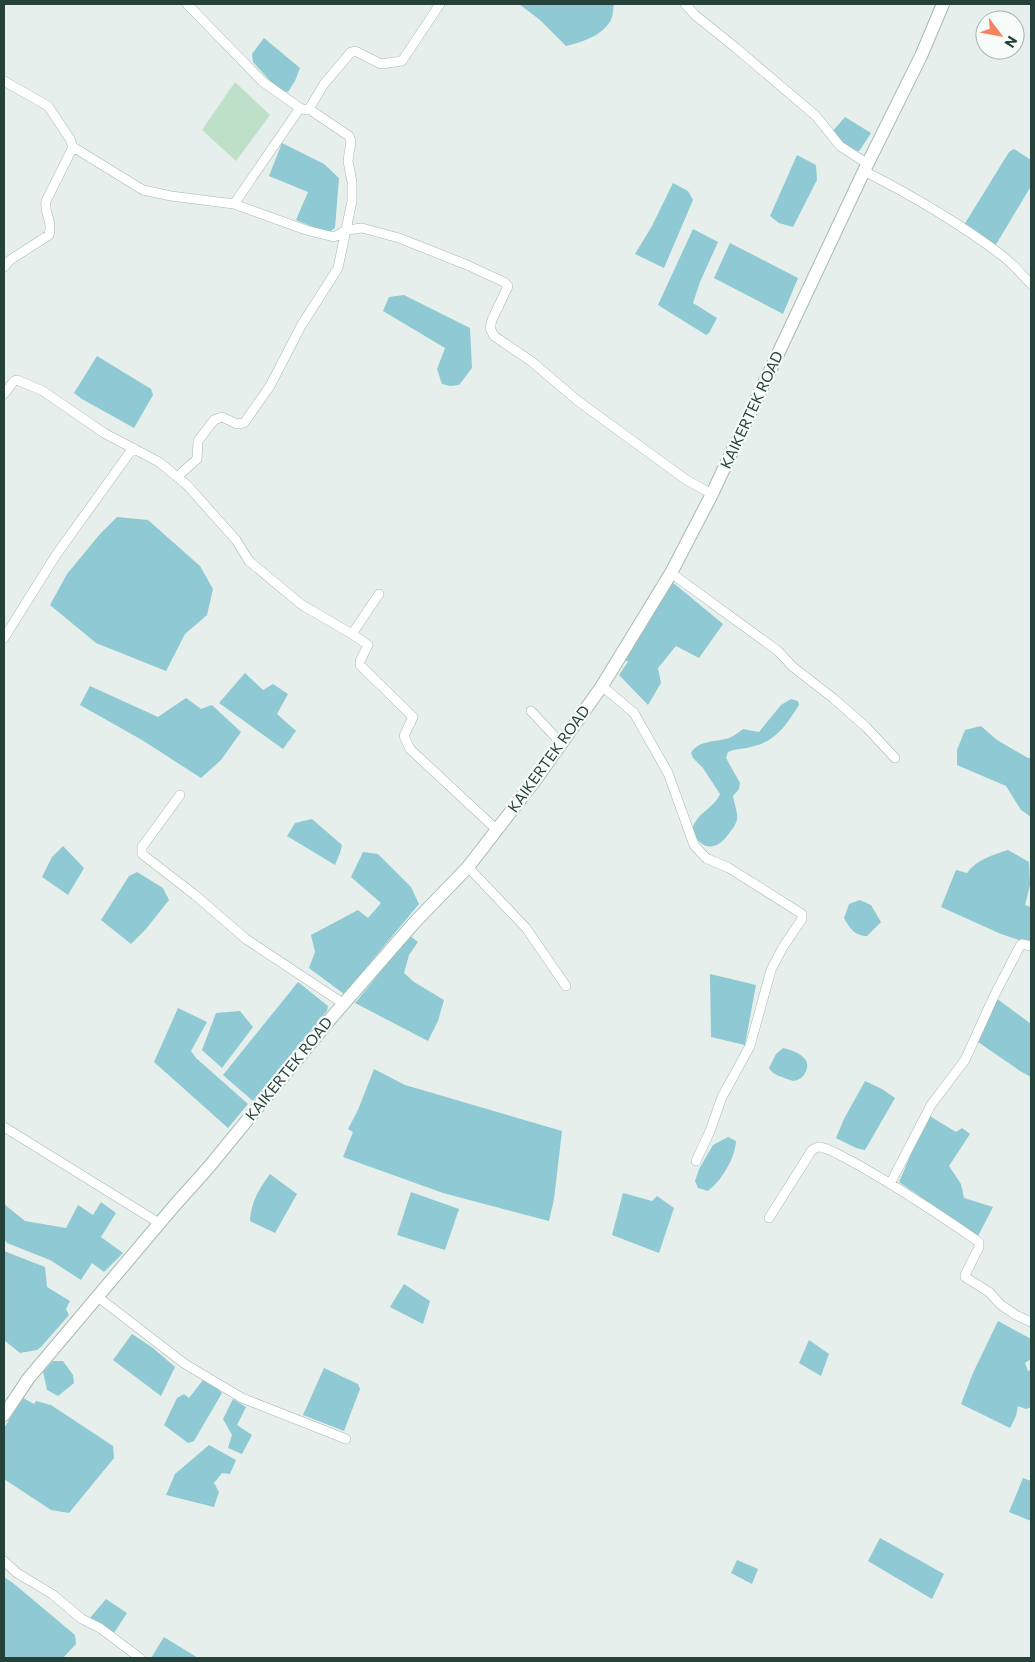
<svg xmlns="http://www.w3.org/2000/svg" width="1035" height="1662" font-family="Commissioner,sans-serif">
<rect width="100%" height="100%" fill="#e6efeb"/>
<path fill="#bfe0c8" d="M 235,82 L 270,115 L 236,161 L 202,130 Z"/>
<path fill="#8ec9d4" d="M 519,4 L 614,4 C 613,9 613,16 611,20 C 602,36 582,42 566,46 L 540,20 Z
M 264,38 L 300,68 L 295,81 L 288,92 L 279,91 L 253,62 L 252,54 Z
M 845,117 L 871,133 L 860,150 L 854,154 L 831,133 Z
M 282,143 L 324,164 L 339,178 L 335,228 L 328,233 L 296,220 L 308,192 L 269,176 Z
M 1014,149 L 1031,160 L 1031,186 L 994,248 L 964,225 L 1009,152 Z
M 797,155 L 816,165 L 817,180 L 793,227 L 779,223 L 770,216 Z
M 673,183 L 688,191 L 693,200 L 664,268 L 635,254 L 652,226 Z
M 693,229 L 718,242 L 700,282 L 693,303 L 717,318 L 709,333 L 706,335 L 658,305 Z
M 730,243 L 798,278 L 783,314 L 714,278 Z
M 404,295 L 470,328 L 472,368 L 459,385 L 450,386 L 442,384 L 437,369 L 445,348 L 383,311 L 389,297 Z
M 97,356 L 151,389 L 153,395 L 134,428 L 82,399 L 74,393 Z
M 117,517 L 148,520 L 200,566 L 213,589 L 207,615 L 185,634 L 166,671 L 96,643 L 50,605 L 67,574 L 100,534 Z
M 671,581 L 723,624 L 699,658 L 676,646 L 658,668 L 661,683 L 648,705 L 619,675 L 628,662 L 623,658 Z
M 245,673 L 263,690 L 273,684 L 288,694 L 277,714 L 296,731 L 283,749 L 219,703 Z
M 90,686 L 158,717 L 186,698 L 201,709 L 212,705 L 241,732 L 221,760 L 201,778 L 142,740 L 80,705 Z
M 791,699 L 798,701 L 799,705 C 788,722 777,741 754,746 C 746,749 736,748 728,752 L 726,758 L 740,783 L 739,789 L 733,796 C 734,803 738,812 737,819 C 736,825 731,831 727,836 C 715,852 700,849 692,831 C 695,813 714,809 720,794 L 703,768 L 693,758 L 691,753 C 698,740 717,742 729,738 C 734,736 739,732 743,729 L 759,732 L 781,705 Z
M 981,726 L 997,740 L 1028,758 L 1031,758 L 1031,817 L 1021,810 L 1006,786 L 957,765 L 957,750 L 965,730 Z
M 312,819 L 342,845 L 340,853 L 335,865 L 287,836 L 295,823 Z
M 63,846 L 84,868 L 68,895 L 42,877 L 52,857 Z
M 1008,850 L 1029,862 L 1030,885 L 1025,905 L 1031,907 L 1031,944 L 1001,934 L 941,907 L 956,870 L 967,873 C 977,859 993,855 1008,850 Z
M 363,852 L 378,854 L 411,887 L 419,904 L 344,994 L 309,968 L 315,952 L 311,935 L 358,910 L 368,918 L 381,903 L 351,877 Z
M 137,872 L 163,888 L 169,900 L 146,929 L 131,944 L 101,920 L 129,876 Z
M 860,900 L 871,905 L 881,922 L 867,936 C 854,936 850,928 844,918 L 849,904 Z
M 410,936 L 418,942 L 409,955 L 404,973 L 414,982 L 444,1000 L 438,1021 L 428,1041 L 355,1003 Z
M 710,974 L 756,985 L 745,1045 L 711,1037 Z
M 298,982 L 328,1006 L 327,1011 L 253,1101 L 223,1075 Z
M 996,998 L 1031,1024 L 1031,1077 L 1020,1071 L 978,1042 Z
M 178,1008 L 207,1022 L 191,1051 L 196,1058 L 248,1104 L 228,1128 L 154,1062 Z
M 240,1011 L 253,1027 L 222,1068 L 202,1050 L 216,1013 Z
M 783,1048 C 790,1050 799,1052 804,1058 C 812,1065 804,1081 793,1081 C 789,1080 785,1078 782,1077 C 776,1075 772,1073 769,1068 L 776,1054 Z
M 374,1069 L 405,1085 L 562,1131 L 554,1199 L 549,1221 L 443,1193 L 343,1157 L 353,1132 L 348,1129 L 358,1110 Z
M 865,1081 L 882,1089 L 895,1098 L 865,1150 L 856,1148 L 836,1138 L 844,1119 Z
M 928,1115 L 956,1132 L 962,1128 L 970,1134 L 949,1166 L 961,1184 L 964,1198 L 993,1207 L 978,1236 L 899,1182 Z
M 728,1137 L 736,1141 C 735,1158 722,1180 708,1191 L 698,1188 L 695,1181 L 699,1169 L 713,1145 Z
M 270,1174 L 297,1194 L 275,1233 L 250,1221 C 251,1202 259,1189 270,1174 Z
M 411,1192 L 459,1209 L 445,1250 L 397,1235 Z
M 623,1193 L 652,1201 L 657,1196 L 674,1208 L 659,1253 L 612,1235 Z
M 101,1202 L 116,1213 L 101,1237 L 123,1253 L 104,1272 L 92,1263 L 81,1280 L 50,1260 L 7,1243 L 4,1239 L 4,1204 L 25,1221 L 66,1228 L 78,1205 L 93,1215 Z
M 4,1251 L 45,1267 L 47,1287 L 70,1301 L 66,1309 L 69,1315 L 41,1347 L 37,1350 L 20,1353 L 4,1340 Z
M 404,1284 L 430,1301 L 423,1324 L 390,1307 Z
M 998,1321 L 1031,1339 L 1031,1359 L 1025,1363 L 1028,1371 L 1031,1370 L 1031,1407 L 1026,1409 L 1018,1406 L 1016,1416 L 1010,1428 L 961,1404 L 973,1373 Z
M 132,1334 L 153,1348 L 175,1367 L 161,1396 L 113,1360 Z
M 809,1340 L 829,1354 L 821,1376 L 799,1363 Z
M 53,1361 L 63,1361 L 73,1375 L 74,1383 L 58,1396 L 47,1390 L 43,1372 Z
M 324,1368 L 358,1384 L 360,1389 L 344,1431 L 303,1415 Z
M 203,1380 L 209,1380 L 222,1393 L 194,1441 L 188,1443 L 164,1425 L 177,1398 L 184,1394 L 189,1398 Z
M 23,1398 L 34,1404 L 36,1401 L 51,1405 L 113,1446 L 114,1458 L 69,1513 L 51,1510 L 4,1479 L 4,1428 Z
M 233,1399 L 246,1407 L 237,1425 L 252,1435 L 242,1454 L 228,1448 L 232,1435 L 223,1419 Z
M 209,1445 L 236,1460 L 230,1474 L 222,1473 L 214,1483 L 219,1492 L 214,1507 L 166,1495 L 175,1474 Z
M 1023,1478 L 1031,1481 L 1031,1521 L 1009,1512 Z
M 880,1538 L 944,1574 L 932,1599 L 868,1561 Z
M 737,1560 L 758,1569 L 752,1584 L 731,1573 Z
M 4,1577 L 13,1583 L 75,1635 L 76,1644 L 63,1658 L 4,1658 Z
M 106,1599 L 127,1613 L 114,1633 L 90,1618 Z
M 164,1637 L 198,1658 L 151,1658 Z"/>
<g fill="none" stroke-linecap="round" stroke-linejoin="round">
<g stroke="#a8b8b2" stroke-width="10">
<path id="street" d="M 685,4 L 695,15 L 736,48 L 816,116 L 840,146 L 868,164
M 4,81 L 48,106 L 70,139 L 73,147 L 46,201 C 44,216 53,219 49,235 L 10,260 L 4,267
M 309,109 L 324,84 L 351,52 L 355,51 L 381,64 L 402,61 L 440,4
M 73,147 L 143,190 L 171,196 L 234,204 L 306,230 L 334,237 L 347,230 L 362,228 L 399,238 L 467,265 L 504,282 L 508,286 L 492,320 L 490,328 L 494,336 L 531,361 L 578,401 L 685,479 L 712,494
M 864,171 C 913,196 961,224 1004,257 C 1014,265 1022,275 1031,284
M 234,204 L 300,108
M 4,394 L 14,381 L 17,380 L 43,391 L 104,433 L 159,462 L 187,485 L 236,540 L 249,561 L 302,605 L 352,634 L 379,594
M 177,477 L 197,459 L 198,441 L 214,420 L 222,417 L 237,424 L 244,423 L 270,386 L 301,326 L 338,268 L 352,201 L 352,182 L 348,161 L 351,141 L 349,136 L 309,109 L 306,110 L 300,108 L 263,82 L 187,4
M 671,573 L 778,651 L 793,667 L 833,698 L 866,727 L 895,758
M 352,634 L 368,645 L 360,661 L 360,665 L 413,717 L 404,736 L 410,749 L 497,830
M 4,638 L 56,555 L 133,448
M 602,686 L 634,713 L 668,773 L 694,845 L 706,858 L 729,868 L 802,914 L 802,919 L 783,947 L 771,970 L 750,1046 L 722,1097 L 710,1131 L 696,1161
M 531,711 L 561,743
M 180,795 L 142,847 L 142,854 L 195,895 L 246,939 L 344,1004
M 468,867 L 526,928 L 566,986
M 4,1127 L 159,1223
M 890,1184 L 931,1105 L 965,1060 L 994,996 L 1020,946 L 1022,944 L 1031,946
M 769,1218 L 812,1150 C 815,1149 816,1147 819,1147 C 827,1147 843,1157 851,1161 C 895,1185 937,1213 979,1242 L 979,1247 L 965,1275 L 965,1277 L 989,1292 L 1001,1305 L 1016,1315 L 1031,1322
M 98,1297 L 185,1364 L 242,1398 L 346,1439
M 4,1561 L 17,1573 L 52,1594 L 82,1619 L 100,1628 L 140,1658"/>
</g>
<g stroke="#a4bbb3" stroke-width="14">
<path id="secondary" d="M 4,1415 L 28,1379 L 174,1206 L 208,1168 L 332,1017 L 414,923 L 468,867 L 536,779 L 602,686 L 671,573 L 712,494 L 864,171 L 921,56 L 943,4"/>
</g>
<use href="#street" stroke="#fff" stroke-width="9"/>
<use href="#secondary" stroke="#fff" stroke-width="12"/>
</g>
<g text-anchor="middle" stroke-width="4.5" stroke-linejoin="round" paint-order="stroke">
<g font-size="15" fill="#24423a" stroke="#f7fbf9">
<text transform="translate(752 410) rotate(-65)" y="5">KAIKERTEK ROAD</text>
<text transform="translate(549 759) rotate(-54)" y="5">KAIKERTEK ROAD</text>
<text transform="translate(289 1069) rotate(-51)" y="5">KAIKERTEK ROAD</text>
</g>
</g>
<rect width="1035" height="1662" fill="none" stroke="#24423a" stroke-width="10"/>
<g transform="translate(1000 35) rotate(122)"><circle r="24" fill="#f7fbf9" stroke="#a3b1ad"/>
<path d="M0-4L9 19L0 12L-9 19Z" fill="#f4845f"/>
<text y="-8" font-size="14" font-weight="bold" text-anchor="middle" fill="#24423a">N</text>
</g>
</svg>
